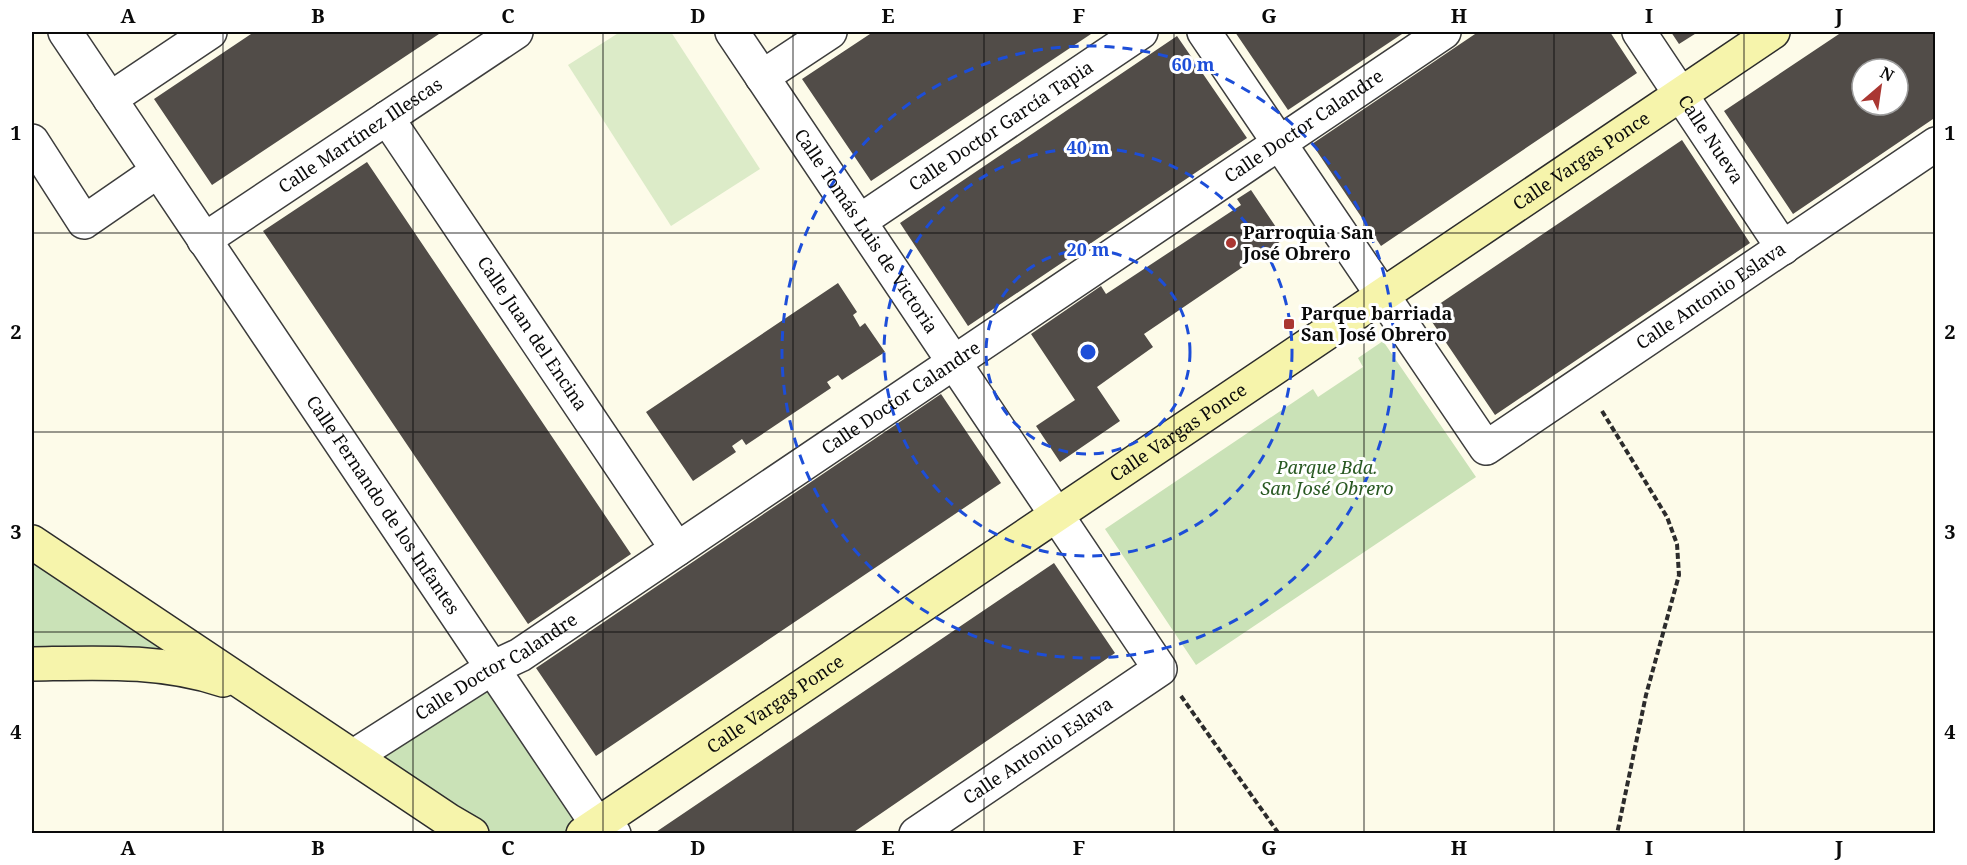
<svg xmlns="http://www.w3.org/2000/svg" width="1967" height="865" font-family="'Noto Serif',serif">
<rect width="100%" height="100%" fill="#fdfbe9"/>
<path fill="#cae2b7" d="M 1383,341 L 1476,477 L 1196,665 L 1105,529 L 1313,389 L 1318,397 L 1363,367 L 1358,358 Z
M 32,542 L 248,690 L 32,664 Z
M 492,668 L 583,833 L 472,833 L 354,756 Z"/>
<path fill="#dcebc8" d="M 620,32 L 671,32 L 760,169 L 671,226 L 568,65 Z"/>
<path fill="#514c48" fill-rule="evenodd" d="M 254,32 L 442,32 L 212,185 L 154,99 Z
M 873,32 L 1094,32 L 871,181 L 802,79 Z
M 1235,32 L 1405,32 L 1288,110 Z
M 1478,32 L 1610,32 L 1637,73 L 1381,246 L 1312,144 Z
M 1671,32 L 1698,32 L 1679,44 Z
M 1842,32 L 1936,32 L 1936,117 L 1793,214 L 1724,111 ZM 1862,69 L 1898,69 L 1898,105 L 1862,105 Z
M 1177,36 L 1247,138 L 968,326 L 900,223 Z
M 1682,140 L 1750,243 L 1495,415 L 1426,313 Z
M 367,162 L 631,554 L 528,624 L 263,231 Z
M 1251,190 L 1284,239 L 1144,334 L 1153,347 L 1097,387 L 1120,421 L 1060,462 L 1036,426 L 1075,400 L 1031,334 L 1101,286 L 1106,294 L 1241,205 L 1237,199 Z
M 838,283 L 857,312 L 853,315 L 860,327 L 865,323 L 885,352 L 842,380 L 838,375 L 827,382 L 831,388 L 746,445 L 742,439 L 732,446 L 736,452 L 693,481 L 646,412 Z
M 941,394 L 1001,483 L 596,756 L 536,668 Z
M 1054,563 L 1115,653 L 851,834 L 653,834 Z"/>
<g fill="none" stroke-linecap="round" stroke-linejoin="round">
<g stroke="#3d3d3d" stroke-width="36">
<g id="street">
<path id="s1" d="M 65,32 L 597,824 L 614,834"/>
<path id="s2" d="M 732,32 L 1160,669 L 916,834"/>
<path id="s3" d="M 1204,32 L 1486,448 L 1936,144"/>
<path id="s4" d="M 1639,32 L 1783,248"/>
<path d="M 762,77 L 830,32"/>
<path d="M 110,99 L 210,32"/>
<path id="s5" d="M 387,118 L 677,549"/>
<path d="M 32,141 L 84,222 L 158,171"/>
<path id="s6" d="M 860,221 L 1141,32"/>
<path id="s7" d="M 204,240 L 516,32"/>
<path id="s8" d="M 354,756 L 492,668 L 520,655 L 1444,32"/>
</g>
</g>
<g stroke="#2c2c2c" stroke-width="36">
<g id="secondary">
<path d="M 32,542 L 448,820 L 472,834"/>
<path d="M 32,664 C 96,663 160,659 223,680"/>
<path id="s9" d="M 583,834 L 1773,32"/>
</g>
</g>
<path stroke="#2c2c2c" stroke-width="4" stroke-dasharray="6 3" stroke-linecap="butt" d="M 1602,411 L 1667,517 L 1677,544 L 1679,575 L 1646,695 L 1617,834
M 1181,696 L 1279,834"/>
<use href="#street" stroke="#fff" stroke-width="33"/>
<use href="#secondary" stroke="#f6f4ab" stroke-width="33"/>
</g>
<path fill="none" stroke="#0a0a0a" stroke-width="1.5" stroke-opacity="0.55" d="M 223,32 L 223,834M 413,32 L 413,834M 603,32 L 603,834M 793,32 L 793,834M 984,32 L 984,834M 1174,32 L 1174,834M 1364,32 L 1364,834M 1554,32 L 1554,834M 1744,32 L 1744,834M 32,233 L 1936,233M 32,432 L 1936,432M 32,632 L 1936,632"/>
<g fill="none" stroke="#1d4ed8" stroke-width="3" stroke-dasharray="10 8">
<circle cx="1088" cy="352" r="102"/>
<circle cx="1088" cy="352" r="204"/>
<circle cx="1088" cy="352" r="306"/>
</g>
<g fill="#aa3732" stroke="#fff" stroke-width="2">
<circle cx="1231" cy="243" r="6"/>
<rect x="1283" y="318" width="12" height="12" rx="3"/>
</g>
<g text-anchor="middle" stroke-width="6" stroke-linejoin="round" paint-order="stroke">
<g font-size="18" fill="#0a0a0a" stroke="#fff">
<text dy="6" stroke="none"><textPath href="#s6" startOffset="170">Calle Doctor García Tapia</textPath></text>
<text dy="6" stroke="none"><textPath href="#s8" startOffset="1140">Calle Doctor Calandre</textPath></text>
<text dy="6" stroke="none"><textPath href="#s7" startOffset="188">Calle Martínez Illescas</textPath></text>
<text dy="6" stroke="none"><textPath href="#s4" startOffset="129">Calle Nueva</textPath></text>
<text dy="6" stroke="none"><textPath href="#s9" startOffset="1204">Calle Vargas Ponce</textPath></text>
<text dy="6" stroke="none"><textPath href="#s2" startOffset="240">Calle Tomás Luis de Victoria</textPath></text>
<text dy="6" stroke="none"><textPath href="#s3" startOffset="774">Calle Antonio Eslava</textPath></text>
<text dy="6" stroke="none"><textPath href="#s5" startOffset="260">Calle Juan del Encina</textPath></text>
<text dy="6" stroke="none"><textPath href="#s8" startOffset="654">Calle Doctor Calandre</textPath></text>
<text dy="6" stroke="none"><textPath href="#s9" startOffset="718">Calle Vargas Ponce</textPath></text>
<text dy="6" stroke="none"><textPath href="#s1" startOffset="570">Calle Fernando de los Infantes</textPath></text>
<text dy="6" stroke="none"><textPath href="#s8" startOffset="168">Calle Doctor Calandre</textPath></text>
<text dy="6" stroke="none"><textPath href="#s9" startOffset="232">Calle Vargas Ponce</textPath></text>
<text transform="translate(1038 751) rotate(-34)" y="6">Calle Antonio Eslava</text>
</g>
<g font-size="18" font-weight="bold" fill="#0a0a0a" stroke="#fff" text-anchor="start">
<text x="1243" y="239">Parroquia San<tspan x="1243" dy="21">José Obrero</tspan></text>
<text x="1301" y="320">Parque barriada<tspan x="1301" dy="21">San José Obrero</tspan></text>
</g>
<g font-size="18" font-style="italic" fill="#295922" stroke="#fff">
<text x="1327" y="474">Parque Bda.<tspan x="1327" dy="21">San José Obrero</tspan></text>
</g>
</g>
<circle cx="1088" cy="352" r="9" fill="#1d4ed8" stroke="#fff" stroke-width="3"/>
<g font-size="18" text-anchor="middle" font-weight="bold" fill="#1d4ed8" stroke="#fff" stroke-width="6" stroke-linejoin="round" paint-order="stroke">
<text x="1193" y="71">60 m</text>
<text x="1088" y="154">40 m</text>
<text x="1088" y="256">20 m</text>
</g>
<rect width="1967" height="865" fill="none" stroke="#ffffff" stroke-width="66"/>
<g transform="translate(1880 87) rotate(29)"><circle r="28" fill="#ffffff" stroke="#9d9d9d" stroke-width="1.5"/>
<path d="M0-4.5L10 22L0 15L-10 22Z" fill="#aa3732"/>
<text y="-9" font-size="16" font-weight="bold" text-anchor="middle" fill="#0a0a0a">N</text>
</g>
<rect x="33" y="33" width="1901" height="799" fill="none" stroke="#0a0a0a" stroke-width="2"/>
<g font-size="20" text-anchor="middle" font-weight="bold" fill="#0a0a0a">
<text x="128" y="23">A</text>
<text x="318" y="23">B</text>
<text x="508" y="23">C</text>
<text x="698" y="23">D</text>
<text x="888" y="23">E</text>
<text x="1079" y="23">F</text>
<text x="1269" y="23">G</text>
<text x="1459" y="23">H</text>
<text x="1649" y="23">I</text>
<text x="1839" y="23">J</text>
<text x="16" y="140">1</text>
<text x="1950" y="140">1</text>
<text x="16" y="339">2</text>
<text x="1950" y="339">2</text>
<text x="16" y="539">3</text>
<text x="1950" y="539">3</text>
<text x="16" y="739">4</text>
<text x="1950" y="739">4</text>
<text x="128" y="855">A</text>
<text x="318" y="855">B</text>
<text x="508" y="855">C</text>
<text x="698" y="855">D</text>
<text x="888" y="855">E</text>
<text x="1079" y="855">F</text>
<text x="1269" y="855">G</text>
<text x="1459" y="855">H</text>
<text x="1649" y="855">I</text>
<text x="1839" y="855">J</text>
</g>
</svg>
